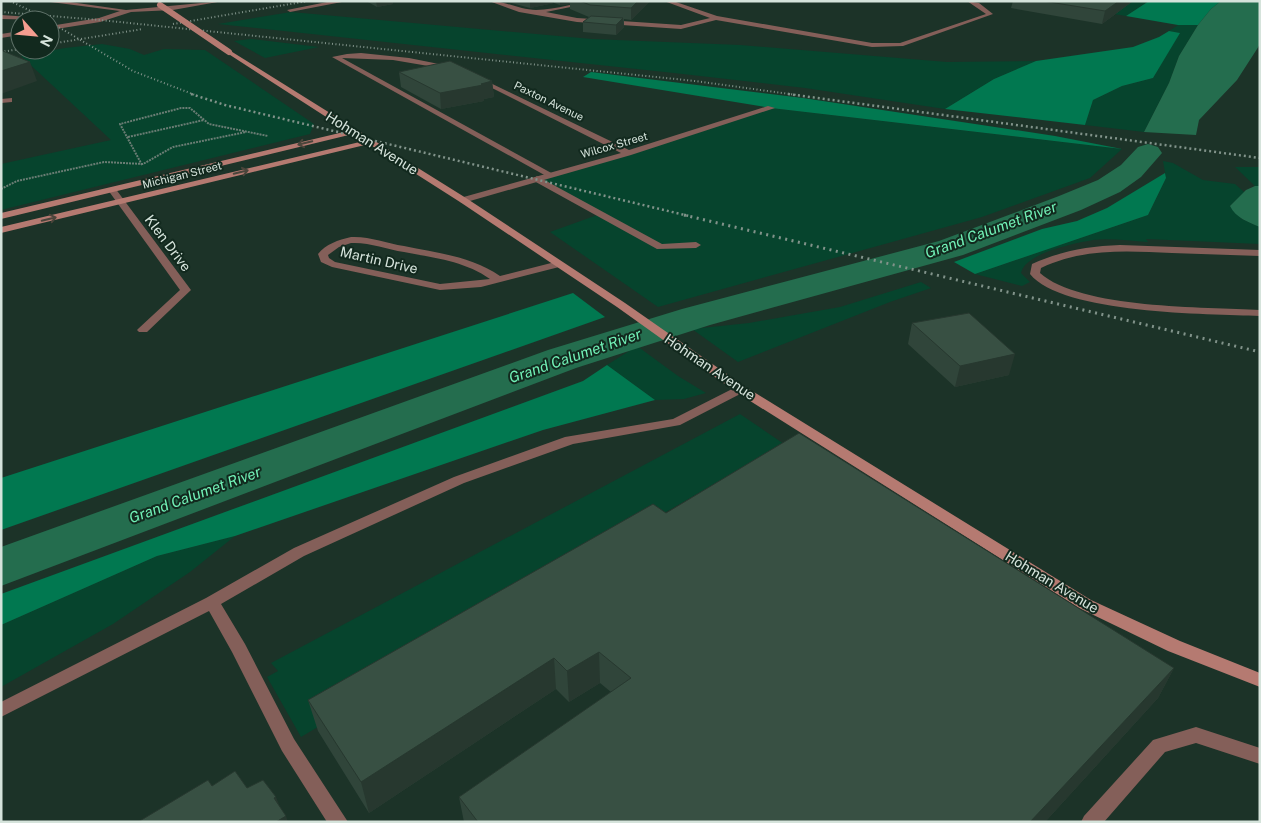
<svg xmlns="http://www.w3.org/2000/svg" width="1261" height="823" font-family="'Public Sans',sans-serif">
<rect width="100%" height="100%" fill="#1c3328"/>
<path fill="#06442d" d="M 1035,1 L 1149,1 L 1126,16 Z
M 291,12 L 592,39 L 740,45 L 947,62 L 1036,61 L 994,79 L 945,109 L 805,88 L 674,73 L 218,24 Z
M 1178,25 L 1198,25 L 1179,56 L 1169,83 L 1144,132 L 1085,125 L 1093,100 L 1122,86 L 1153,78 L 1179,33 L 1169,31 Z
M 251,39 L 319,47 L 265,58 L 234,41 Z
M 102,44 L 130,49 L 144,55 L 164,49 L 205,50 L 314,124 L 310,134 L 1,210 L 1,164 L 111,140 L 21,56 L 65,48 Z
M 771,108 L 1122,149 L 1090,178 L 982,217 L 658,307 L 550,232 L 600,214 L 537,179 Z
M 1163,161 L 1173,163 L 1203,180 L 1235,184 L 1244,192 L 1230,206 L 1242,219 L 1260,227 L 1260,244 L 1146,239 L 1148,242 C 1131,241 1110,238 1093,240 C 1075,243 1025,253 1021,273 L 1030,282 L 1022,286 L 975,274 L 1148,215 L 1166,178 Z
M 1235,167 L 1260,167 L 1260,186 L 1255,186 Z
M 921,282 L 931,288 L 890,302 L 738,362 L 692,329 L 749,323 L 840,307 Z
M 637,346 L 678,376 L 706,393 L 684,399 L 655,400 L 607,365 Z
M 740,414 L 784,444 L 640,527 L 644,532 L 301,737 L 267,677 L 278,671 L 271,663 Z
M 235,536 L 190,572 L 113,624 L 1,687 L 1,625 L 157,556 Z"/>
<path fill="#017850" d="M 1149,1 L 1221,1 L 1211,9 L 1198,25 L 1178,25 L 1126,16 Z
M 1169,31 L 1180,33 L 1153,78 L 1122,86 L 1093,100 L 1085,125 L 945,109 L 994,79 L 1036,61 L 1133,47 L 1159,37 Z
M 591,72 L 803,98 L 1055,136 L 1122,149 L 771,108 L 583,77 Z
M 1165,173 L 1166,178 L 1148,215 L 975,274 L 954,262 L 1042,229 L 1077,221 L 1107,208 Z
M 573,293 L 605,317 L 1,530 L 1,478 Z
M 607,365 L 655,400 L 543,430 L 235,536 L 157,556 L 1,625 L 1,594 L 583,381 Z"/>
<path fill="#246d4e" d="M 1221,1 L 1260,1 L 1260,44 L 1257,49 L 1237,80 L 1199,120 L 1196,135 L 1144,132 L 1169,83 L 1179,56 L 1198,25 L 1211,9 Z
M 1255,186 L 1260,186 L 1260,227 C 1248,222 1236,218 1230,206 L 1246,190 Z"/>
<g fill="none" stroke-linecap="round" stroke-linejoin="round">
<path fill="#246d4e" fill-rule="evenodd" d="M 1148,144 L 1158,147 L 1162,153 L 1141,177 L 1120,192 L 1081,210 L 963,255 L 710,325 L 576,368 L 1,586 L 1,547 L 548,350 L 682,309 L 939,241 L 1059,196 L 1098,180 L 1121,165 L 1138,147 Z"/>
<path stroke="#6a7d74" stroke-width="2" stroke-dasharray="2 1" stroke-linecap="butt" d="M 128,137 L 204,120
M 142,165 L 120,124 L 181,108 L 190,108 L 209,124 L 268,136
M 1,189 L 17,181 L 104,162 L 143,164 L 173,147 L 246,132"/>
<path fill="#845f59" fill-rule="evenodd" d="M 489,1 C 506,1 520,10 536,10 C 557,10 578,1 600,1 L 546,12 L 577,18 L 681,25 L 710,18 L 664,1 L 673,1 L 717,16 L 872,43 L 900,43 L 986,14 L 967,1 L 979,3 L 993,14 L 903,46 L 872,47 L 716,20 L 681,29 L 577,22 L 519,12 Z
M 361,53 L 409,58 L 454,67 L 455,68 L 452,70 L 393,60 L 342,58 L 555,175 L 548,177 L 332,57 L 347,54 Z
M 12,98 L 12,102 L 1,103 L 1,99 Z
M 537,176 L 662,244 L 696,242 L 701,245 L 696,248 L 657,249 L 534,181 L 533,179 Z
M 1120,245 L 1260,250 L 1260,256 C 1230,255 1201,254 1172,253 C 1126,251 1083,248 1041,268 L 1040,273 C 1080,309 1206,307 1260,310 L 1260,316 C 1209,314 1062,314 1030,274 L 1032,264 C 1061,251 1089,246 1120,245 Z
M 740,385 L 744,386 L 746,389 L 744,392 L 680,425 L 573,444 L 464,483 L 304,556 L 221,604 L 245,644 L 294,739 L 348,822 L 327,822 L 282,751 L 232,652 L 209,611 L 1,717 L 1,702 L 206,598 L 294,548 L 454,477 L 565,437 L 673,419 Z
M 1196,727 L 1260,748 L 1260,764 L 1196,743 L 1165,752 L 1104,822 L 1081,822 L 1084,816 L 1153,740 Z"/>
<path fill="#845f59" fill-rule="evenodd" d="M 332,1 L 347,1 L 290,12 L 287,10 Z
M 1,15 L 45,18 L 48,20 L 1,19 Z
M 476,78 L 480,78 L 629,150 L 768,106 L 775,108 L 631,155 L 463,203 L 460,202 L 460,198 L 621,153 L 476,80 Z
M 112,187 L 115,188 L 191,290 L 147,332 L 139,332 L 137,330 L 139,328 L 180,290 L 108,190 Z
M 351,237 C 369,236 386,243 404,246 C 437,253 471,256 500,276 L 559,261 L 564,264 L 563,266 L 481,287 L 440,290 L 332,267 L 321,262 L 318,254 C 326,244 338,240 351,237 ZM 351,243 C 369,242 386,249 404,252 C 434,258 465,261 490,279 L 440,284 L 335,262 L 329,258 L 328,255 L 339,247 Z"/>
<path fill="#845f59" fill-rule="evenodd" d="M 43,1 L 63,1 L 126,10 L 223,1 L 173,10 L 131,12 L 100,22 L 50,30 L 50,26 L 99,18 L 120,11 Z
M 20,31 L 20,35 L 1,38 L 1,34 Z"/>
<path fill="#b57a71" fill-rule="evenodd" d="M 229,50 L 466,198 L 625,303 L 744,386 L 1091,600 L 1180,641 L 1260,673 L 1260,687 L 1168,651 L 1079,608 L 736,392 L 617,307 L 460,202 L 369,144 L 1,233 L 1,227 L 364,141 L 353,134 L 1,219 L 1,213 L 348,131 L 227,53 L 226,52 Z"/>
<path stroke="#81938a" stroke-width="2" stroke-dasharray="1 2.5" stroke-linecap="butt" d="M 10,1 L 33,12
M 1,12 L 100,20 L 695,81 L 797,95
M 50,22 L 133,71 L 195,95
M 173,24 L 308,1
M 50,44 L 143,29
M 1,52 L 20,49"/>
<path stroke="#81938a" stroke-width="2.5" stroke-dasharray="2 3" stroke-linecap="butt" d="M 191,94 L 225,105 L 689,216
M 788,94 L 1260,158"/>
<path stroke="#81938a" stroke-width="3" stroke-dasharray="2 4.5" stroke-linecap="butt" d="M 684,215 L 1260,352"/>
<path stroke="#b57a71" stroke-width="6" d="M 160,5 L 229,52"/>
</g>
<path fill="#30453a" d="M 366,1 L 393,1 L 393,4 L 377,7 Z
M 504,1 L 649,1 L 649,2 L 631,20 L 624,19 L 624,27 L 616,35 L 583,32 L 583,22 L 589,17 L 570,9 L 570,4 L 560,5 L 554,3 L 530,8 Z
M 1013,1 L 1133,1 L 1102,24 L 1011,8 Z
M 399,72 L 492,81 L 494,97 L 484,99 L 484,101 L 441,109 L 401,87 Z
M 912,323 L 1009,375 L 955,387 L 908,344 Z
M 666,513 L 1174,668 L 1158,698 L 1045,822 L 464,822 L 459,797 L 611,692 L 600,683 L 569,702 L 556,689 L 369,813 L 318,731 L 308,700 Z"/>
<path fill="#27382f" d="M 376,1 L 393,1 L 393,4 L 377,7 Z
M 530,1 L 554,1 L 554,3 L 530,8 Z
M 560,1 L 569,1 L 570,4 L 560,5 Z
M 638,1 L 649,1 L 649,2 L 631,20 L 631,8 Z
M 1119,1 L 1133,1 L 1102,24 L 1105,11 Z
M 623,18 L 624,27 L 616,35 L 616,25 Z
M 30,62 L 37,81 L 1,94 L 1,71 Z
M 492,81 L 494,97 L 484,99 L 484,101 L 441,109 L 440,93 Z
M 1015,354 L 1009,375 L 955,387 L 960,366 Z
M 599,652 L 600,683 L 569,702 L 567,671 Z
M 554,658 L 556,689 L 369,813 L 361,782 Z
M 1174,668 L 1158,698 L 1045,822 L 1030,822 Z
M 276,797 L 284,817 L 286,816 L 288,822 L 276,822 L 274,798 Z"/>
<path fill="#385043" stroke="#27382f" d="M 580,1 L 638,1 L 631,8 L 590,5 Z
M 1043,1 L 1119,1 L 1105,11 Z
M 591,16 L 623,18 L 616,25 L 583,22 Z
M 1,50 L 3,51 L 30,62 L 1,71 Z
M 450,61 L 492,81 L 481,84 L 483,85 L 440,93 L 399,72 Z
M 969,313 L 1015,354 L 960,366 L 912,323 Z
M 799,433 L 1174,668 L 1030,822 L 478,822 L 459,797 L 631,678 L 599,652 L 567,671 L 554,658 L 361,782 L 308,700 L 653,504 L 666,513 Z
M 235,771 L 247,788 L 263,780 L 276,797 L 274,798 L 286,816 L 276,822 L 138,822 L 208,780 L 212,786 Z"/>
<defs><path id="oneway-shaft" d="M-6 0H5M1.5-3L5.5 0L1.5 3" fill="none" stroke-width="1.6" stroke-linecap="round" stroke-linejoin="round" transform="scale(1.25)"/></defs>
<g stroke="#4b453b">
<use href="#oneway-shaft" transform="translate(305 143) rotate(166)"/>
<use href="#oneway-shaft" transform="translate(241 172) rotate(-14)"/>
<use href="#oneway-shaft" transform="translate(49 219) rotate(-14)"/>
</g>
<g text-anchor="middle" stroke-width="4" stroke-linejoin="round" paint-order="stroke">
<g font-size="11" fill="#d5e3db" stroke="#12291e">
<text transform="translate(549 101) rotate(26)" y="4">Paxton Avenue</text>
<text transform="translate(614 145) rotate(-16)" y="4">Wilcox Street</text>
<text transform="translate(182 175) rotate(-14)" y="4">Michigan Street</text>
</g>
<g font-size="14" fill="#d5e3db" stroke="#12291e">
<text transform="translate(372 143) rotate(32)" y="5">Hohman Avenue</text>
<text transform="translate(168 243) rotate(53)" y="5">Klen Drive</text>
<text transform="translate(379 260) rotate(13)" y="5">Martin Drive</text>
<text transform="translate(710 367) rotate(34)" y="5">Hohman Avenue</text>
<text transform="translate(1052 582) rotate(31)" y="5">Hohman Avenue</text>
</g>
<g font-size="15" font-style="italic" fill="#71f0b6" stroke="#12291e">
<text transform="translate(991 230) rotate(-20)" y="5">Grand Calumet River</text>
<text transform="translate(575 356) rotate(-19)" y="5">Grand Calumet River</text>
<text transform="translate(195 495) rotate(-20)" y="5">Grand Calumet River</text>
</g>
</g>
<rect width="1261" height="823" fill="none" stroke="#d5e3db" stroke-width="5"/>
<g transform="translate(35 35) rotate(117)"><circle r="24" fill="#12291e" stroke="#60736a"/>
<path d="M0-4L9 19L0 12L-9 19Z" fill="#f59d90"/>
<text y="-8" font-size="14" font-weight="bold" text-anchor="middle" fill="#d5e3db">N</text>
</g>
</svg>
